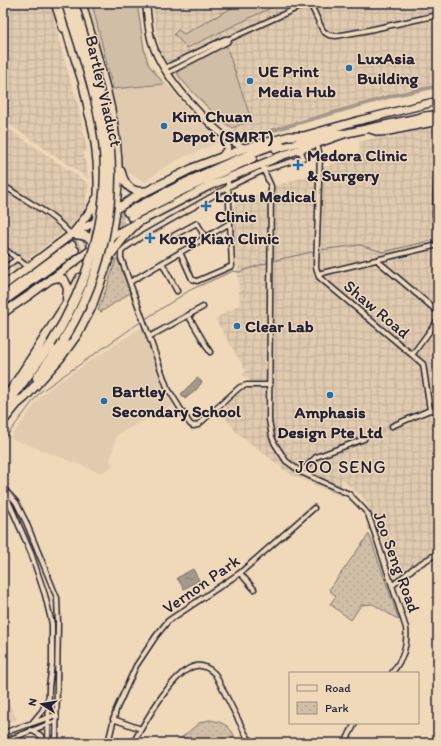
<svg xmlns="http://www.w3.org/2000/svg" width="441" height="746" font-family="Itim,sans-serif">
<defs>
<pattern id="industrial-grid" width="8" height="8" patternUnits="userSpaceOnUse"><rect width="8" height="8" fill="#e0cbaf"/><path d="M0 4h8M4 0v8" fill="none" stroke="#c0ae97"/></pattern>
<pattern id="park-dots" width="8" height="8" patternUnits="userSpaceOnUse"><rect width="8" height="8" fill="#d1bea6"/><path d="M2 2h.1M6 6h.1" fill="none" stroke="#b3a390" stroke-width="1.8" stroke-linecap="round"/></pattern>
<pattern id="water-ripples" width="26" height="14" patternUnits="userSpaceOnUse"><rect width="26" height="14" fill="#a6988b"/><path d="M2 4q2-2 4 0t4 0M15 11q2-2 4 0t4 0" fill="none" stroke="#877c73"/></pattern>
</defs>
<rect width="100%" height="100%" fill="#efd9b8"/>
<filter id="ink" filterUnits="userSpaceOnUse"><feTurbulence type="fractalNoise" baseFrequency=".025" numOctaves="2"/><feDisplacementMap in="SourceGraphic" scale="8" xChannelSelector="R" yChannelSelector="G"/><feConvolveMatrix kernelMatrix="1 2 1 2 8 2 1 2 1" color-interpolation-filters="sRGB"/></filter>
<g filter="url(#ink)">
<path fill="#e0cbaf" d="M 53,3 L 138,3 L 145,48 L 151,65 L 197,121 L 215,135 L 218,141 L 216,144 L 180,159 L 160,170 L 146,182 L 126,172 L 98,175 L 76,74 Z
M 142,327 L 166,396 L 173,405 L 117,435 L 110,460 L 113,466 L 101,473 L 10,438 L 41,396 L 51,387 Z
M 3,692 L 17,719 L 3,725 Z"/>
<path fill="url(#industrial-grid)" d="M 3,3 L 50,3 L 61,49 L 79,109 L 87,151 L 83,152 L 89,179 L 3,120 Z
M 152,3 L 438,3 L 438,83 L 395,92 L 256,132 L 246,137 L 236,134 L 227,128 L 212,114 L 180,80 L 166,61 L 161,54 L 158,41 Z
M 3,125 L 89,184 L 84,209 L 71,226 L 15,269 L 3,260 Z
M 438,126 L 438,551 L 399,579 L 372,513 L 363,497 L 341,479 L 342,497 L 290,474 L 238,434 L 220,411 L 239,393 L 245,390 L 250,380 L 243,375 L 246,371 L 215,319 L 240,304 L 233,206 L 275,186 L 317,173 L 323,167 L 359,157 L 359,142 L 388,135 L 388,140 L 408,132 Z"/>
<path fill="#d1bea6" stroke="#7a7070" d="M 92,3 L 137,3 L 144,49 L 148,64 L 164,84 L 113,89 Z
M 241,3 L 281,3 L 187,48 L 174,34 L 178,30 L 184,34 Z
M 226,45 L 251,119 L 233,128 C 231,126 228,125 225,123 C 218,118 180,80 178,74 C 177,71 177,70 179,68 C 183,61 217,49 226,45 Z"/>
<path fill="url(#park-dots)" stroke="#7a7070" d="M 116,259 L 118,259 L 130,293 L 101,312 L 98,310 L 107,287 Z
M 369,534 L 399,620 L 373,604 L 361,605 L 351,620 L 330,604 L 336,596 L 329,590 Z
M 209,720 C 225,722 232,727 237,743 L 175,743 L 199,723 Z"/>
<path fill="url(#water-ripples)" stroke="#71696b" d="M 197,378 L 202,382 L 196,390 L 185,399 L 181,394 Z
M 193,569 L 199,580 L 184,589 L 177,578 Z"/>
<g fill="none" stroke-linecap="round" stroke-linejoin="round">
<path stroke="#71696b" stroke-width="1" d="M 319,250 L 360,245 L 383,252 L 438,239
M 272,261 L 316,251
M 144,320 L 190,290 L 233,271 L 239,272 L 269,262
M 3,441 L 40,392 L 142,321"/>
<path stroke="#a6988b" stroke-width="4" d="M 247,140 L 256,135 L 395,95 L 438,86"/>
<path stroke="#c6b49f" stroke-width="4" stroke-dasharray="4 2" stroke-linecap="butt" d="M 364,439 L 392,426"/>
<path stroke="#c6b49f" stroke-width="7" stroke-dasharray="7 3.5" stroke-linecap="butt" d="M 110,222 L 127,212
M 109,231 L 131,217
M 72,245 L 89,234
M 75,250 L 96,238"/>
<g stroke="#22223b" stroke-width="7">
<path id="street" d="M 310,3 L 323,31 L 329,35 L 336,36 L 364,31 L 438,15
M 165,68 L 225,39 L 229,39
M 168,73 L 227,42 L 229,39 L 240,34 L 308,3
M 317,144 L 320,156 L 316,267 L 319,277 L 423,364 L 430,410
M 438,146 L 435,215 L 438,232
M 261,164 L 271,186 L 269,420 L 272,437 L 275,444 L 286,461 L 301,472 L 349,494 L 359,504 L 368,514 L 375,534 L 406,628 C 408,646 403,658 392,673
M 3,185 C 25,201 53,213 71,235
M 173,236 L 197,223 L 206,239
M 3,248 L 28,267
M 180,252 L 192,279 L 197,281 L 232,266 L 228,183 L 227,178
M 379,259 L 379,262 L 438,312
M 162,263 L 177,291
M 3,269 L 18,258
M 318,274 L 438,245
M 130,282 L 230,223
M 188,315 L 210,352
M 149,337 L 203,307
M 412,355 L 438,320
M 270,385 L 247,385 L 240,387 L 198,425 L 193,426 L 190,424 L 167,387 L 121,258 L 121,252 L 126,247 L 144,235 L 232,185 L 264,170 L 303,158 L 302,154 L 299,150
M 392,426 L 430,410 L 438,411
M 301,472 L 316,457 L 364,439
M 3,488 L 16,502 L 26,522 L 57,598 L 58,623 L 56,743
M 4,491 L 31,553 L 45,595 L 52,624 L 52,664 L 49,687 L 48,743
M 240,573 L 254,589
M 393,585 L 415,567 L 438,553
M 113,719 L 141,729
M 32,723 L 42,711 L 48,699
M 31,730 L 40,735 L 47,743
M 3,733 L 56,715
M 3,742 L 56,721
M 108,743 L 116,710 L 136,666 L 156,636 L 168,621 L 240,573 L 314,508
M 133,743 C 144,724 174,669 196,666 C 204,665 210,669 215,674 L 247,737 L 254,743
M 345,743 L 355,723"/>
</g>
<g stroke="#22223b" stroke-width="9">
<path id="secondary" d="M 146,3 C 148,18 148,34 154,48 C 165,78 215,137 245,148
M 222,156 L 227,149 L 228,138"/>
</g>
<g stroke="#22223b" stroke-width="10">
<path id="primary" d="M 55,3 L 63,28
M 82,3 C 98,61 121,123 118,185 C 117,202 114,219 111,236
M 88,110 C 97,139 100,184 97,214 C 96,224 93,235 91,245
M 370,129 L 379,132 L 389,131 L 438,121
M 300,137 L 357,121 L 438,101
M 276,149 L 329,134 L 347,133 L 427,116
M 121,171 C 124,183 130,193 144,191
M 127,212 C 177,186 227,161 280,143
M 131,217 L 186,189 L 253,158
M 74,232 L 90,211 L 96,199
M 108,238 L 209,186 L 281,156 L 347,133
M 3,286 L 72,234 L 95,222 L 137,196 L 195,167 L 245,148 L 290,136 L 304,136
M 3,296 L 72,245
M 3,302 L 75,250
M 3,313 L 31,294 L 96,246"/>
</g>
<g stroke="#22223b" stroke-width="11">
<path id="highway" d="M 60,3 L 70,41 L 83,82 L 90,115
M 422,117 L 438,115
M 72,234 C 83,234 93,237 99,247
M 107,257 L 111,236
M 51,279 L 57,277 L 64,280 L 68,288 L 67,299
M 37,378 L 64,339
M 3,403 L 67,303 L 80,278
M 18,403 L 25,397 L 60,358 L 78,333 L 91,308 L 110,255 L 126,234 L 137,223
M 3,410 L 51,344
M 3,421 L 20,400"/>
</g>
<use href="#street" stroke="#efd9b8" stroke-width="4"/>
<use href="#secondary" stroke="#efd9b8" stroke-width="6"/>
<use href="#primary" stroke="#efd9b8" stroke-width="7"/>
<use href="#highway" stroke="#efd9b8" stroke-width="8"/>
<g stroke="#22223b" stroke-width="11" stroke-linecap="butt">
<path id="highway-bridge" d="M 64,339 C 104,273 120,197 106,120 C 99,81 85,42 74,3
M 51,344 C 88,284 112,213 103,142 C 97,94 80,48 66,3"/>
</g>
<use href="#highway-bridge" stroke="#efd9b8" stroke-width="8"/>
</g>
</g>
<g fill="#1f6fb2" stroke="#efd9b8" stroke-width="1.5">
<circle cx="349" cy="68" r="4"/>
<circle cx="250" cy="81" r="4"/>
<circle cx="164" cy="126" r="4"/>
<path d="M296 159h4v4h4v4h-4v4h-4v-4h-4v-4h4z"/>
<path d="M204 200h4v4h4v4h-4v4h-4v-4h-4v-4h4z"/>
<path d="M148 232h4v4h4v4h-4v4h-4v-4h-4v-4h4z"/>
<circle cx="237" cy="326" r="4"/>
<circle cx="330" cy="395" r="4"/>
<circle cx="104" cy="401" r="4"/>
</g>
<g text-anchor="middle" stroke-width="3" stroke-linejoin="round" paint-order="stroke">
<g font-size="17" font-weight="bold" fill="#22223b" stroke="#efd9b8" text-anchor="start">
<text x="357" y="64">LuxAsia<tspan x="357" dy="20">Building</tspan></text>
<text x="258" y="77">UE Print<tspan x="258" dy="20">Media Hub</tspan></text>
<text x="172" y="122">Kim Chuan<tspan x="172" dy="20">Depot (SMRT)</tspan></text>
<text x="307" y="161">Medora Clinic<tspan x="307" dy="20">&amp; Surgery</tspan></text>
<text x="215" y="202">Lotus Medical<tspan x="215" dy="20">Clinic</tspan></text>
<text x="159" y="244">Kong Kian Clinic</text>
<text x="245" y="332">Clear Lab</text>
<text x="112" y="397">Bartley<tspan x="112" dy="20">Secondary School</tspan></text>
<text x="330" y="418" text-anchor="middle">Amphasis<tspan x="330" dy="20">Design Pte Ltd</tspan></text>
</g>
<g font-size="17" fill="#22223b" stroke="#efd9b8">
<text transform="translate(104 91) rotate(77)" y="6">Bartley Viaduct</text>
<text transform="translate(377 309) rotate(40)" y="6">Shaw Road</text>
<text transform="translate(397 562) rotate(70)" y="6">Joo Seng Road</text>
<text transform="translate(201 584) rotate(-35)" y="6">Vernon Park</text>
</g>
<g font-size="18" letter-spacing="1" fill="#22223b" stroke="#efd9b8">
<text x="341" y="473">JOO SENG</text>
</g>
</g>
<rect width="441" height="746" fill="none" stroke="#efd9b8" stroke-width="16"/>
<rect x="8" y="8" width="425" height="730" fill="none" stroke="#22223b" stroke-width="1.5" filter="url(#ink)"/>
<rect x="289" y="672" width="130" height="52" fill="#efd9b8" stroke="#9d9086"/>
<rect x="297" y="685" width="20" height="6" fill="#efd9b8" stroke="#9d9086"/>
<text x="325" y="692" font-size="12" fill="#22223b">Road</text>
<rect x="297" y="702" width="20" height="12" fill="url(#park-dots)" stroke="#9d9086"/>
<text x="325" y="712" font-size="12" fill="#22223b">Park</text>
<g transform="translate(42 704) rotate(282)" stroke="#efd9b8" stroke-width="3" paint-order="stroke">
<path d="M0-3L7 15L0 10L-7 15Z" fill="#22223b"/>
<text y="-6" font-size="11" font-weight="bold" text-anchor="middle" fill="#22223b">N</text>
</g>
</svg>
